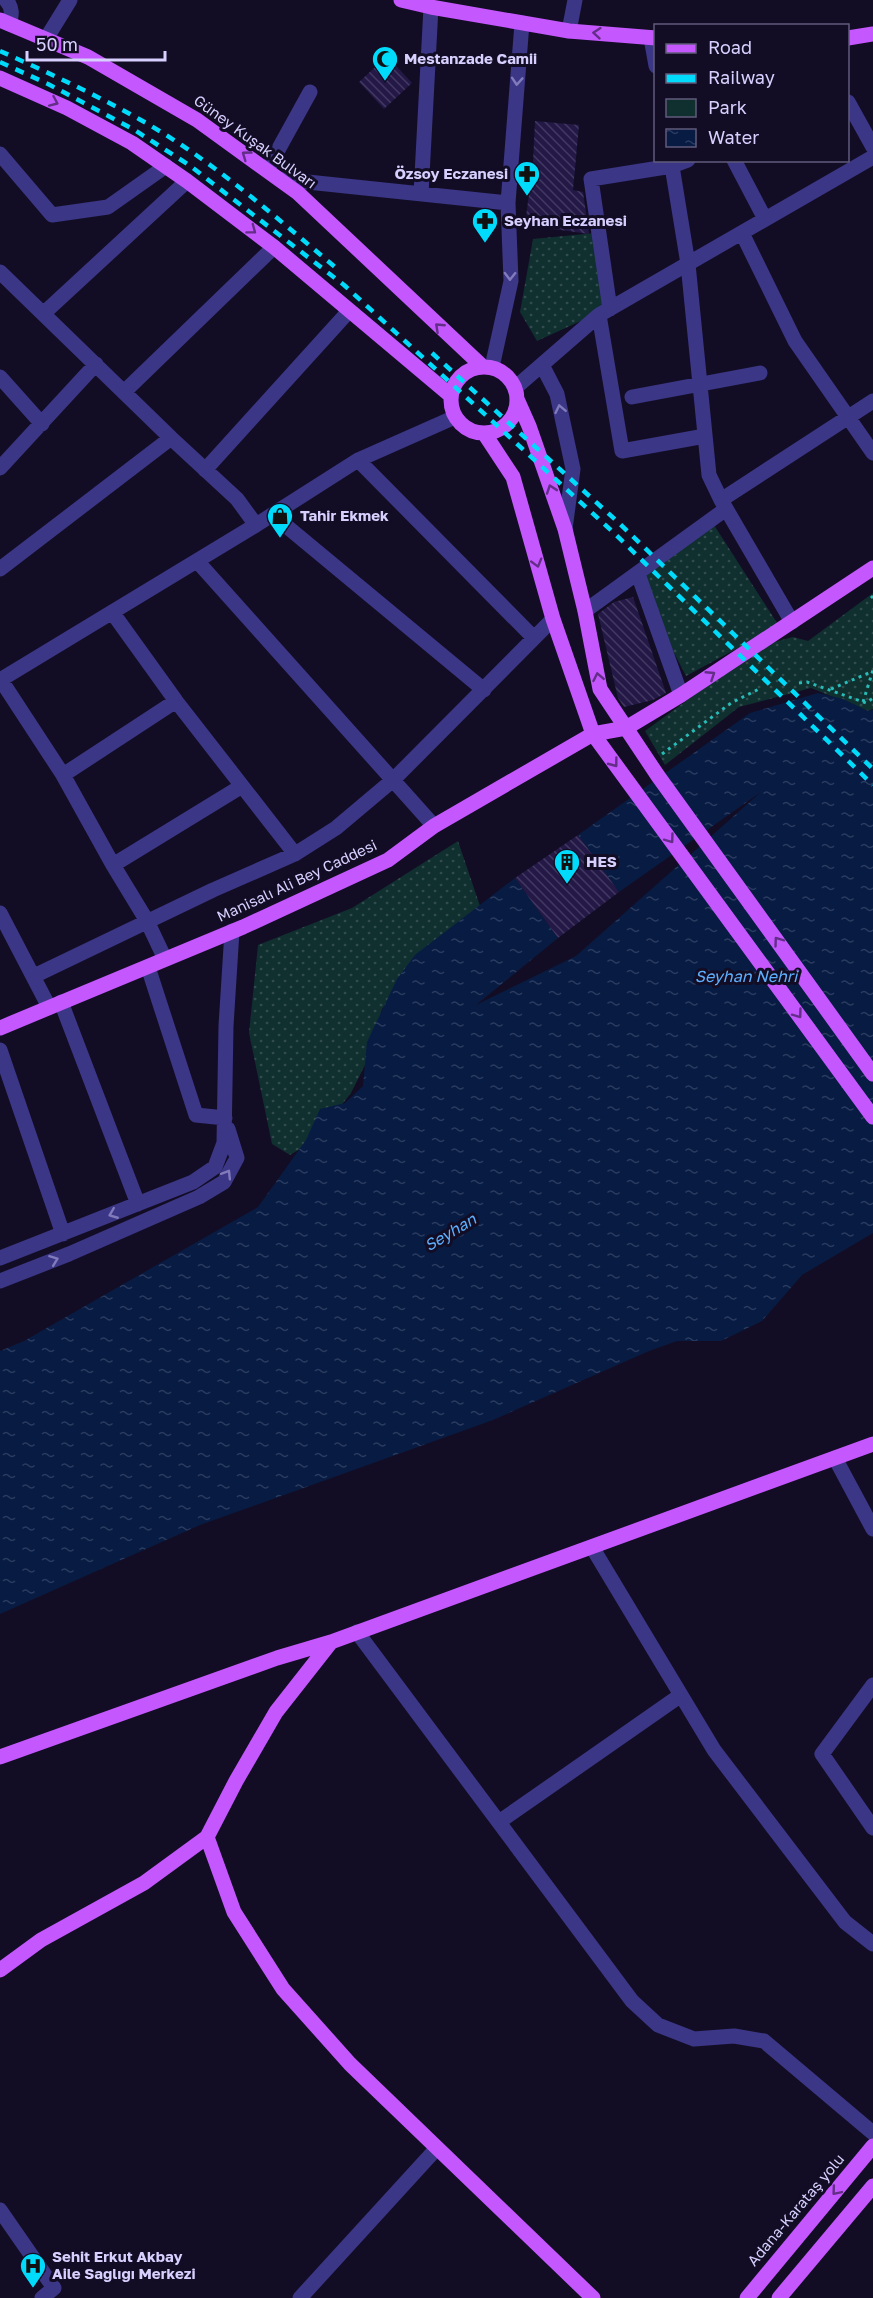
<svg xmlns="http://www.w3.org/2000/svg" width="873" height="2298" font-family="'Golos Text',sans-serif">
<defs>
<pattern id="green-dots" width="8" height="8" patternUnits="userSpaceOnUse" patternTransform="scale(1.5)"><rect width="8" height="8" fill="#102f2f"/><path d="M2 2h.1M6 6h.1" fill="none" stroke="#324c4e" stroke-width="1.8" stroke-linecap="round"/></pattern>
<pattern id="water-ripples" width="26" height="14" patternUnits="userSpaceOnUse" patternTransform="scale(1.5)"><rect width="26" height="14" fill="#071b43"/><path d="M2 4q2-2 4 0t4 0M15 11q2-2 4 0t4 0" fill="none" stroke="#2a3b5f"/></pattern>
<pattern id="building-back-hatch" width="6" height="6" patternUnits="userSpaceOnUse" patternTransform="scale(1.5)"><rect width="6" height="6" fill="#231846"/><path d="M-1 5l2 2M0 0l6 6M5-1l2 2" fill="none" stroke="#423962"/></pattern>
</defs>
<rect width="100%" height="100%" fill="#120d24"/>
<path fill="url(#green-dots)" d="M 595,233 L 607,309 L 537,341 L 520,312 L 533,239 Z
M 712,522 L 779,626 L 686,676 L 637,581 Z
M 873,593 L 873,709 L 868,711 L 811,688 L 739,707 L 665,765 L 645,731 L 763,645 L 793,637 L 808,641 Z
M 458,841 L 481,909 L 432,954 L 382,1009 L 368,1059 L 351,1093 L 313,1141 L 290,1155 L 272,1144 L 249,1033 L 258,945 L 352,908 Z"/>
<path fill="url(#water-ripples)" d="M 818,693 L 843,699 L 868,711 L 873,710 L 873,1233 L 802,1275 L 762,1321 L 721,1341 L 677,1341 L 649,1351 L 493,1420 L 200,1525 L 0,1614 L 0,1351 L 24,1341 L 258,1207 L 306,1140 L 320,1109 L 345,1103 L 363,1086 L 367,1042 L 397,979 L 415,955 L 515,878 L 558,938 L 476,1005 L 576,956 L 761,792 L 619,892 L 578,835 L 750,713 Z"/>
<path fill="url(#building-back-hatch)" d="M 387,56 L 412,83 L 384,109 L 359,82 Z
M 535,121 L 579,125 L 573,190 L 583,192 L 589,234 L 525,225 L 533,162 Z
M 633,597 L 666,693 L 653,700 L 624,707 L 618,698 L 598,614 L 614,602 Z
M 578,835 L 619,892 L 558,938 L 515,878 Z"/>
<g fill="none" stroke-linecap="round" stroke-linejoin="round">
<path stroke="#28bbb7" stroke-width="3" stroke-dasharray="3 4.5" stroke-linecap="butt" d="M 871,596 L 873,598
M 799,683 L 807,682 L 866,703 L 873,698
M 831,689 L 871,672
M 863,702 L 873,670
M 662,754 L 731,703 L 761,688"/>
<path stroke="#3b3686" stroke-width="15" d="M 6,0 C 13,8 12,15 9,24
M 569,31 L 575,0
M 651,38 L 656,66
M 46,39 L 70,0
M 848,102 L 873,147
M 0,154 L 52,215 L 108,207 L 166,166
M 671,160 L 688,264 L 709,475 L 721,500
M 734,160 L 765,219
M 267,170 L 310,92
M 279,179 L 508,203
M 421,194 L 431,7
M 742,233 L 795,341 L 873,453
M 0,272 L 171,438 L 237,499 L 256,525
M 610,309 L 591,179 L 672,166 L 688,160
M 43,314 L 187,181
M 599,315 L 622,451 L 705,436
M 542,365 L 557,394 L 573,469 L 565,529
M 492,367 L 511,281 L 508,203 L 522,23
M 0,377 L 42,424
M 515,388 L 599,315 L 873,157
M 124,392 L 274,247
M 632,397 L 760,373
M 358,460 L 534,638
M 0,468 L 96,364
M 205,470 L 349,311
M 273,515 L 484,690
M 197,561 L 434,826
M 0,569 L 171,438
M 638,574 L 681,695
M 585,611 L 726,509
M 112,612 L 176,701 L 295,854
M 792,622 L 721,500 L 873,401
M 0,680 L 256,525 L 358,460 L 455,417
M 1,680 L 63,775 L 113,865 L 147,921 L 165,959
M 63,775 L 176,701
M 113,865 L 242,786
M 0,913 L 49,1007
M 148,967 L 196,1115 L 225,1118
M 34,976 L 213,890 L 295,854 L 336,828 L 393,780 L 553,619
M 61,1002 L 138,1204
M 0,1050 L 63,1234
M 0,1258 L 193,1182 L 215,1167 L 224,1143 L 226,1026 L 232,931
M 0,1281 L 69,1254 L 199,1197 L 224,1182 L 237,1158 L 228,1129
M 835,1458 L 873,1529
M 592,1547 L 714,1750 L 845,1922 L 873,1944
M 357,1632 L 632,2001 L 658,2025 L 694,2039 L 734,2036 L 764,2041 L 873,2133
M 873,1685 L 822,1754 L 873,1828
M 499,1822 L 681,1695
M 0,2210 L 54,2288 L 42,2298
M 300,2298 L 437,2148"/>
<path stroke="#c557ff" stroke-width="15" d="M 401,0 L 431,7 L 569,31 L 656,38
M 0,20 L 88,57 L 197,120 L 298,193 L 482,366
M 848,38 L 873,34
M 0,78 L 67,108 L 132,143 L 187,181 L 274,247 L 450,395
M451 400a33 33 0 1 1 66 0a33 33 0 1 1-66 0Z
M 517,399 L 529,426 L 565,529 L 585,611 L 600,689 L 658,776 L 873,1074
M 484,433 L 513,477 L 553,619 L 593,734 L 873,1117
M 0,1028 L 243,927 L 388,860 L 434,826 L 593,734 L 626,728 L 681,695 L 873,568
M 0,1757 L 277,1658 L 331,1642
M 207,1837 L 234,1912 L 283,1989 L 350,2064 L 593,2298
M 0,1970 L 41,1940 L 144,1883 L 207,1837 L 236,1781 L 276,1712 L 331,1642 L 873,1444
M 747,2298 L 873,2146
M 779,2298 L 873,2186"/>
<path stroke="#00dbfb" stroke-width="4.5" stroke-dasharray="9 8" stroke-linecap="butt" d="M 0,51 C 47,72 94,94 139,119 C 211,159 273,215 335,267
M 0,62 L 48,84 L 133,129 L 189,165 L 344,285 L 613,532 L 873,785
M 432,353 L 619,523 L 873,769"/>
</g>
<defs><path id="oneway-chevron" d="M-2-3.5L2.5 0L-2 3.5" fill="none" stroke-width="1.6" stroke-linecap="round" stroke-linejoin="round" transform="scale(1.5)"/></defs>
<g stroke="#632e87">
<use href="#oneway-chevron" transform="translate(597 33) rotate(-175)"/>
<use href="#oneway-chevron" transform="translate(54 102) rotate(24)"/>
<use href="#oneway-chevron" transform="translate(246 155) rotate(-144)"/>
<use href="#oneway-chevron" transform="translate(252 230) rotate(37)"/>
<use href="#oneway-chevron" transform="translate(439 327) rotate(-137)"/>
<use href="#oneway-chevron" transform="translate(551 489) rotate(-109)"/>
<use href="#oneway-chevron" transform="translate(537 563) rotate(74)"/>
<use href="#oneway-chevron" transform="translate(711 675) rotate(-33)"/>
<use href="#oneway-chevron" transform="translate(598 677) rotate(-101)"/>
<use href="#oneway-chevron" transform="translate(614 763) rotate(53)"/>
<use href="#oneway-chevron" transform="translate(670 839) rotate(54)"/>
<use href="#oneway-chevron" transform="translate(778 941) rotate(-126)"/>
<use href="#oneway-chevron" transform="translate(798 1014) rotate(54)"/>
<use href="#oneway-chevron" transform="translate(836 2191) rotate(130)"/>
</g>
<g stroke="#817bbc">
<use href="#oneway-chevron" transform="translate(517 81) rotate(94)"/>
<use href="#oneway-chevron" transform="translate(510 276) rotate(91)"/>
<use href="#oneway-chevron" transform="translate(560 409) rotate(-102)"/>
<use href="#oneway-chevron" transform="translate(227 1174) rotate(-58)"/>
<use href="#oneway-chevron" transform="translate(113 1214) rotate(158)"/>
<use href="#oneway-chevron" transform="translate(54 1260) rotate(-21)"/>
</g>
<defs>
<g id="mosque-pin" transform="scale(1.35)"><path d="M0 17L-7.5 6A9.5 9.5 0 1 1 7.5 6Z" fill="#00dbfb" stroke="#120d24"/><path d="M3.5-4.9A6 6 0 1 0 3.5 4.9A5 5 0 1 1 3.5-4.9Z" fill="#111"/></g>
<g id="pharmacy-pin" transform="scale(1.35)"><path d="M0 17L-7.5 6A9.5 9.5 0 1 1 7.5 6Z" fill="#00dbfb" stroke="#120d24"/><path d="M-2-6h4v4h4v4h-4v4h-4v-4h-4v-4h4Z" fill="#111"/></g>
<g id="shop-pin" transform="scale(1.35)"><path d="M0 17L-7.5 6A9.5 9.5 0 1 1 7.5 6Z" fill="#00dbfb" stroke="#120d24"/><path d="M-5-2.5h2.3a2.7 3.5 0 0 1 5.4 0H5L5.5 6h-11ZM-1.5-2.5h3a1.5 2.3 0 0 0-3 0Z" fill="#111"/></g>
<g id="building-pin" transform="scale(1.35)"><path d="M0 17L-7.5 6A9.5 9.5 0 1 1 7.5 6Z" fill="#00dbfb" stroke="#120d24"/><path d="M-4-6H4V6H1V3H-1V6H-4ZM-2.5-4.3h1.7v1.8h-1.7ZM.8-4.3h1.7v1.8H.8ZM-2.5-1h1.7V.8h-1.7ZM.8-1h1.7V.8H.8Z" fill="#111"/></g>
<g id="hospital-pin" transform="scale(1.35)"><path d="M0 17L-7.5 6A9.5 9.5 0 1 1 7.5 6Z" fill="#00dbfb" stroke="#120d24"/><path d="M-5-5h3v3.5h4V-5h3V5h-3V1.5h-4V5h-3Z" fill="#111"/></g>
</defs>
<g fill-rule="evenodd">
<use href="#mosque-pin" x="385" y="59"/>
<use href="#pharmacy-pin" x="527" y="174"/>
<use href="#pharmacy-pin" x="485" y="221"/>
<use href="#shop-pin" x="280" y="516"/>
<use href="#building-pin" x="567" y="862"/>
<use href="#hospital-pin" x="33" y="2266"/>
</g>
<g text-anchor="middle" stroke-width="6" stroke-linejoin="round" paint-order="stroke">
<g font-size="15" font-weight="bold" fill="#d7d0ff" stroke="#120d24" text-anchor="start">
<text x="404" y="64">Mestanzade Camii</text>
<text x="508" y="179" text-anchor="end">Özsoy Eczanesi</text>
<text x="504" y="226">Seyhan Eczanesi</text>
<text x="300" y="521">Tahir Ekmek</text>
<text x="586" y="867">HES</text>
<text x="52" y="2262">Sehit Erkut Akbay<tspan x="52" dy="17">Aile Saglıgı Merkezi</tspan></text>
</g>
<g font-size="15" fill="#d7d0ff" stroke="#120d24">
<text transform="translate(255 142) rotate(36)" y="5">Güney Kuşak Bulvarı</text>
<text transform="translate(297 881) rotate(-25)" y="5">Manisalı Ali Bey Caddesi</text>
<text transform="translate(796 2210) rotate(-50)" y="5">Adana-Karataş yolu</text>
</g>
<g font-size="16" font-style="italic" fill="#5eb0ff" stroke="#120d24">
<text x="746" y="982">Seyhan Nehri</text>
<text transform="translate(450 1232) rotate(-31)" y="6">Seyhan</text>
</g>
</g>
<rect x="654" y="24" width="195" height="138" fill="#120d24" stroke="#615b7c" stroke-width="1.5"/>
<rect x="666" y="44" width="30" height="9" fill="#c557ff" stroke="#615b7c" stroke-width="1.5"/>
<text x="708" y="54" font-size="18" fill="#d7d0ff">Road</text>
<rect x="666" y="74" width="30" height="9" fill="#00dbfb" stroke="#615b7c" stroke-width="1.5"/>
<text x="708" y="84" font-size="18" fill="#d7d0ff">Railway</text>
<rect x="666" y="99" width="30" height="18" fill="#102f2f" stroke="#615b7c" stroke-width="1.5"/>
<text x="708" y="114" font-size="18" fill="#d7d0ff">Park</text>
<rect x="666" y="129" width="30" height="18" fill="url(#water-ripples)" stroke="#615b7c" stroke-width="1.5"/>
<text x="708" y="144" font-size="18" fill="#d7d0ff">Water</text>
<path d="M27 51v9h138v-9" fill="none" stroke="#d7d0ff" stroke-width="3"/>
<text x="36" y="51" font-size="18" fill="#d7d0ff" stroke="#120d24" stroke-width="4.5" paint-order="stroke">50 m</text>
</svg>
